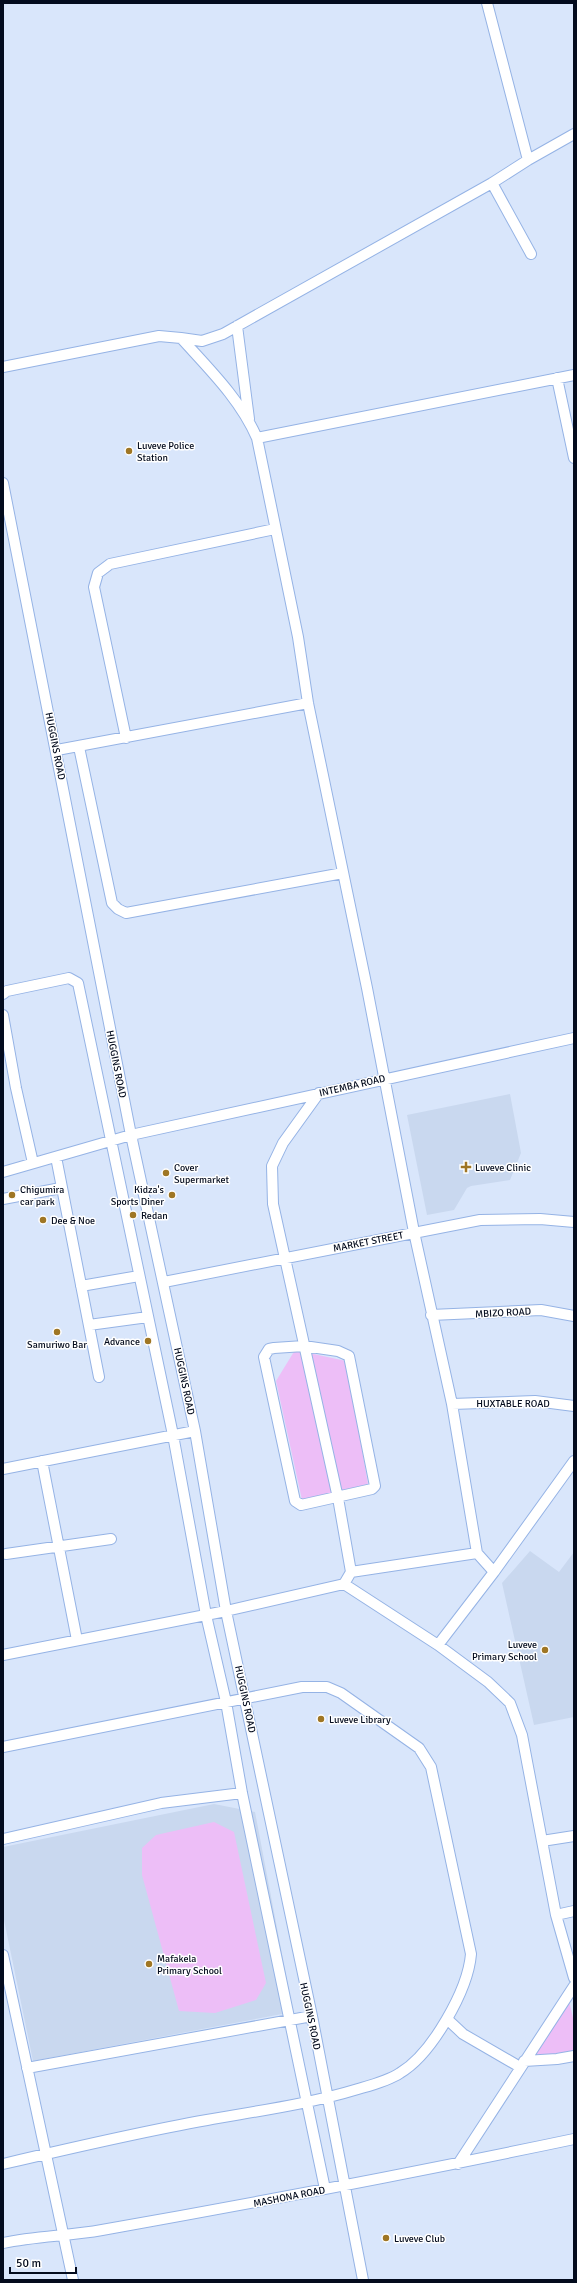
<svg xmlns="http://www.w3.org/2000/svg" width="577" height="2283" font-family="Signika,sans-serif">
<rect width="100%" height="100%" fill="#d9e6fb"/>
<path fill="#c9d8ef" d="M 510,1094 L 521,1153 L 510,1180 L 471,1186 L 467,1188 L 454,1210 L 427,1215 L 407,1115 Z
M 530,1551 L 559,1572 L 574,1552 L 574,1717 L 534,1725 L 502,1583 Z
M 214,1804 L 255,1812 L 293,2012 L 33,2061 L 3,1915 L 3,1847 Z"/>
<path fill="#edbef7" d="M 295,1350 L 346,1361 L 368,1484 L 302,1500 L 276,1381 Z
M 214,1822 L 234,1832 L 266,1983 L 256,2000 L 215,2013 L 179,2011 L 142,1875 L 142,1848 L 156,1835 Z
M 569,2001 L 574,2022 L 574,2052 L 530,2058 Z"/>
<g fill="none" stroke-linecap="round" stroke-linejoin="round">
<g stroke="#95b3e5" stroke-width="12">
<path id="minor" d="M 487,3 L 528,160
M 492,183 L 531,254
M 237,326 L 249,419
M 181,338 L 202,341 L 223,334 L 492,183 L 528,160 L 574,134
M 3,367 L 159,336 L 181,338 C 209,369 240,399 257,438 L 298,637 L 308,703 L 367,988 L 414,1232 L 452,1404 L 477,1553 L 494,1572
M 557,378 L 574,458
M 257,438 L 574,375
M 3,483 L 131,1135 L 195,1431 L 226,1611 L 312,2016 L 363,2280
M 126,738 L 94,587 L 98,573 L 110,564 L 275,529
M 79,747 L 112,903 L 118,909 L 126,913 L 343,873
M 57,750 L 308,703
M 3,994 L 7,991 L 69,978 L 78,983 L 173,1435 L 206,1615 L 226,1702 L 242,1793 L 325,2189
M 3,1015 L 16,1088 L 33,1163
M 319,1093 L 283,1143 L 272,1166 L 273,1204 L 338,1498 L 351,1572 L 344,1584
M 56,1157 L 99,1377
M 3,1172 L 131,1135 L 574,1038
M 3,1199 L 61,1188
M 164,1282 L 480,1220 L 540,1219 L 574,1222
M 81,1286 L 139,1276
M 431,1315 L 541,1310 L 574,1316
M 89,1325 L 148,1317
M 304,1346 L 338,1351 L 349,1356 L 375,1486 L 372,1489 L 301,1505 L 295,1501 L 264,1357 L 269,1349 L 274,1348 Z
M 452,1404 L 535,1401 L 574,1406
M 42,1461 L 77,1640
M 3,1469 L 195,1431
M 6,1554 L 111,1539
M 351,1572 L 477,1553
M 438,1645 L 494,1572 L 574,1461
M 3,1655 L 226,1611 L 344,1584 L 438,1645 L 488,1682 L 510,1703 L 522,1735 L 556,1915 L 574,1978
M 3,1747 L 302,1687 L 327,1687 L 341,1693 L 419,1748 L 431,1767 L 471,1954 C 468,1990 432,2054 400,2073 C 388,2081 372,2085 358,2089 C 309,2104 257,2111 207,2120 C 139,2132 71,2148 3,2164
M 3,1839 L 161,1803 L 242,1793
M 542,1841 L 574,1836
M 556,1915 L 574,1911
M 3,1955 L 73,2280
M 447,2019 L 463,2034 L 520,2067
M 524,2061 L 557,2059 L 574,2056
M 27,2068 L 312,2016
M 458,2164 L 574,1986
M 3,2243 C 36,2236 69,2236 102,2230 C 260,2202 417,2172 574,2139"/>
</g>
<use href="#minor" stroke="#fff" stroke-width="10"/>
</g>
<g fill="#9f7624" stroke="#fff" stroke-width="1.5">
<circle cx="129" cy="451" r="4"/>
<path d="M464 1161h4v4h4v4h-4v4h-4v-4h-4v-4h4z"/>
<circle cx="166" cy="1173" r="4"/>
<circle cx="12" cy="1195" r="4"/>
<circle cx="172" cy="1195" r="4"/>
<circle cx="133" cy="1215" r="4"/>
<circle cx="43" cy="1220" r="4"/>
<circle cx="57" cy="1332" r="4"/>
<circle cx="148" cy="1341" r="4"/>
<circle cx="545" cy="1650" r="4"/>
<circle cx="321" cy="1719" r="4"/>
<circle cx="149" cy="1964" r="4"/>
<circle cx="386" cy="2238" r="4"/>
</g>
<g text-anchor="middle" stroke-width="3" stroke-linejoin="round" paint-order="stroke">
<g font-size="10" fill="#030b1d" stroke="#fff" text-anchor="start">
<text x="137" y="449">Luveve Police<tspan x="137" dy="12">Station</tspan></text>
<text x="174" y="1171">Cover<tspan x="174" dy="12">Supermarket</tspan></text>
<text x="475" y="1171">Luveve Clinic</text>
<text x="20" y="1193">Chigumira<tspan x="20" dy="12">car park</tspan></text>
<text x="164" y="1193" text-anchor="end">Kidza's<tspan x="164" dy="12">Sports Diner</tspan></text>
<text x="141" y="1219">Redan</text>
<text x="51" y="1224">Dee &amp; Noe</text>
<text x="140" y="1345" text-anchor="end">Advance</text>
<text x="57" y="1348" text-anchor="middle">Samuriwo Bar</text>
<text x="537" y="1648" text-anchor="end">Luveve<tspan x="537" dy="12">Primary School</tspan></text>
<text x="329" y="1723">Luveve Library</text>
<text x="157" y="1962">Mafakela<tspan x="157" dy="12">Primary School</tspan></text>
<text x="394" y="2242">Luveve Club</text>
</g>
<g font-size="10" fill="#030b1d" stroke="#fff">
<text transform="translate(56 746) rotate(79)" y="4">HUGGINS ROAD</text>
<text transform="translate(117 1064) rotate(79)" y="4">HUGGINS ROAD</text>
<text transform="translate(352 1085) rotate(-13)" y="4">INTEMBA ROAD</text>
<text transform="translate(368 1241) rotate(-11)" y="4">MARKET STREET</text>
<text transform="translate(503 1312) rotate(-3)" y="4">MBIZO ROAD</text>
<text transform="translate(185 1381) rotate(78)" y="4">HUGGINS ROAD</text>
<text x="513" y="1407">HUXTABLE ROAD</text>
<text transform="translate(246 1699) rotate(78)" y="4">HUGGINS ROAD</text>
<text transform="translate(311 2016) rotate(78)" y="4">HUGGINS ROAD</text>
<text transform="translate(289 2196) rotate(-11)" y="4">MASHONA ROAD</text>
</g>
</g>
<rect width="577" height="2283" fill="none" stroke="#030b1d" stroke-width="8"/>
<path d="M10 2267v6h66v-6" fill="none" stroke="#030b1d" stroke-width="2"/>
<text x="16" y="2267" font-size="12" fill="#030b1d" stroke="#ffffff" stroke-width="3" paint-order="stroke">50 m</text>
</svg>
